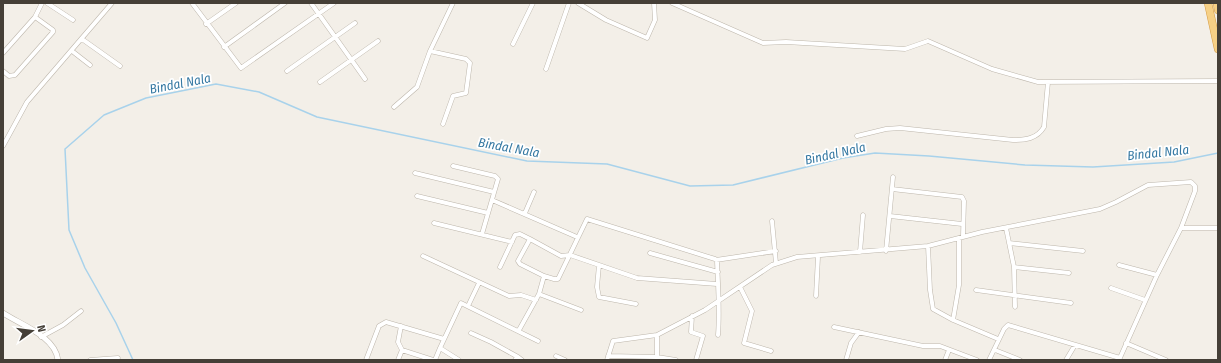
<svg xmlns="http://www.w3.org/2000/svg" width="1221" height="363" font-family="'Fira Sans Condensed',sans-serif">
<rect width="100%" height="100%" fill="#f3efe8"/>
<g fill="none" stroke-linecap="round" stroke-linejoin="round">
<path stroke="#a8d2eb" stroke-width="1.5" d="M 133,360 L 116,323 L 85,268 L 69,230 L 65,149 L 104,115 L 146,98 L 216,84 L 259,92 L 317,117 L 527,161 L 607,164 L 690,186 L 733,185 L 843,158 L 875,153 L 929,156 L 1025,165 L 1093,167 L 1174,162 L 1218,153"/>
<g stroke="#bdb6ab" stroke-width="5">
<path id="minor" d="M 47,3 L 73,20
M 192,3 L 241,68 L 334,3
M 311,3 L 365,79
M 578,3 L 606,20 L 647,38 L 655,20 L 654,3
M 672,3 L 763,43 L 786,42 L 905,49 L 928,41 L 992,69 L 1038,82 L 1218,81
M 206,24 L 236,3
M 82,39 L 120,66
M 513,44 L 533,3
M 224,47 L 285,3
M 72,51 L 90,65
M 430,51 L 466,59 L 470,63 L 466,93 L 453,96 L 443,124
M 3,53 L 35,17
M 546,69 L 569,3
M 3,71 L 9,76 L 15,75 L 53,32 L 53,30 L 35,17 L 42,3
M 287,71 L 355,23
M 320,82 L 378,41
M 394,107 L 417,87 L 430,51 L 453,3
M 857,136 L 886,129 L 900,128 L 1013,140 C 1025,140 1037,139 1044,127 L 1048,82
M 3,146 L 27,102 L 112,3
M 453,166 L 495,176 L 498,179 L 482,234
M 415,173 L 494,192
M 892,189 L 962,197 L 964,201 L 963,236
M 417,196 L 488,213
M 492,200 L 577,237
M 525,213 L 534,192
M 890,216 L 962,224
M 772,221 L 776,263
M 434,223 L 512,242
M 1006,228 L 1014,267 L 1015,307
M 1181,228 L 1218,228
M 1009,243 L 1083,251
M 928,246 L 930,290 L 933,309 L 953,320 L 998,339
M 886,251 L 893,177
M 860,252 L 863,215
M 650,253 L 718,272
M 423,256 L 509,296 L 521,295 L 536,300
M 716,260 L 776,251
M 599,265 L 597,287 L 599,297 L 636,304
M 1119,265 L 1157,275
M 500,267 L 515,235 L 520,234 L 530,239
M 1014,267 L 1069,273
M 544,276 L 554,279 L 558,279 L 587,219 L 715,259 L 717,261 C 718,286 720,310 718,335
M 740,287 L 752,311 L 744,343 L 771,351
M 1111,288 L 1145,300
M 976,290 L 1071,303
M 539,294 L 581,310
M 816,296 L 818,257
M 468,306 L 479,283
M 692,316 L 691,332 L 703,336 L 696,360
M 953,320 L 959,285 L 959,238
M 401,326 L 398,342 L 402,350 L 433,360
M 834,327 L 923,346 L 940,346 L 977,360
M 519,330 L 539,294 L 544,276 L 520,264 L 518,261 L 530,239 L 561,256 L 570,255 L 637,278 L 717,284
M 471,333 L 491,342 L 518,357
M 657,335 L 657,357
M 41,337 L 63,325 L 81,311
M 1126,343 L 1166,360
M 995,350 L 1020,360
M 556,356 L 565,360
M 608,356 L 657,357 L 676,360
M 90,360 L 118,358
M 366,360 L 379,326 L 386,322 L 444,339
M 398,360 L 402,350
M 435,360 L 440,348
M 459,360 L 440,348 L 461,303 L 538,341
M 515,360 L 518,357 L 522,360
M 607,360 L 613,341 L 657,335 L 705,310 L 772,265 L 797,257 L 928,246 L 982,232 L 1100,209 L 1116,202 L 1148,185 L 1191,182 L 1195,186 L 1195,191 L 1181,228 L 1157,275 L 1119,360
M 846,360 L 851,343 L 859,332
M 945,360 L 949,350
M 989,360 L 1004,329 L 1008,325 L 1120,358
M 1066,360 L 1075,345"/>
</g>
<g stroke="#bdb6ab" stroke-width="6">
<path id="tertiary" d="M 3,313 C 21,325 55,336 58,360"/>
</g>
<g stroke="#d39942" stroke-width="8">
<path id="trunk" d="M 1208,3 L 1218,49
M 1217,3 L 1218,10"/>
</g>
<use href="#minor" stroke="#fff" stroke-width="4"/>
<use href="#tertiary" stroke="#fff" stroke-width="5"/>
<use href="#trunk" stroke="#f6d086" stroke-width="7"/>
</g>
<g text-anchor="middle" stroke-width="3.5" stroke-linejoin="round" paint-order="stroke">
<g font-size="13" font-style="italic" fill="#3578a2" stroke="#fff">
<text transform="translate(180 83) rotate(-11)" y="5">Bindal Nala</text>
<text transform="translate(509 147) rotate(10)" y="5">Bindal Nala</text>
<text transform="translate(1158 152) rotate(-6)" y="5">Bindal Nala</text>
<text transform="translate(835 153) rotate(-13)" y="5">Bindal Nala</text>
</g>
</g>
<rect width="1221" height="363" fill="none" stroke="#453f37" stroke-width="8"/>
<g transform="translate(32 331) rotate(76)" stroke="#ffffff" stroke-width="3" paint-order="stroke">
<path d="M0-3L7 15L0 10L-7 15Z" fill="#453f37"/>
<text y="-6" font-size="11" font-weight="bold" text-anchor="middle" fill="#453f37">N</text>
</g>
</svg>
